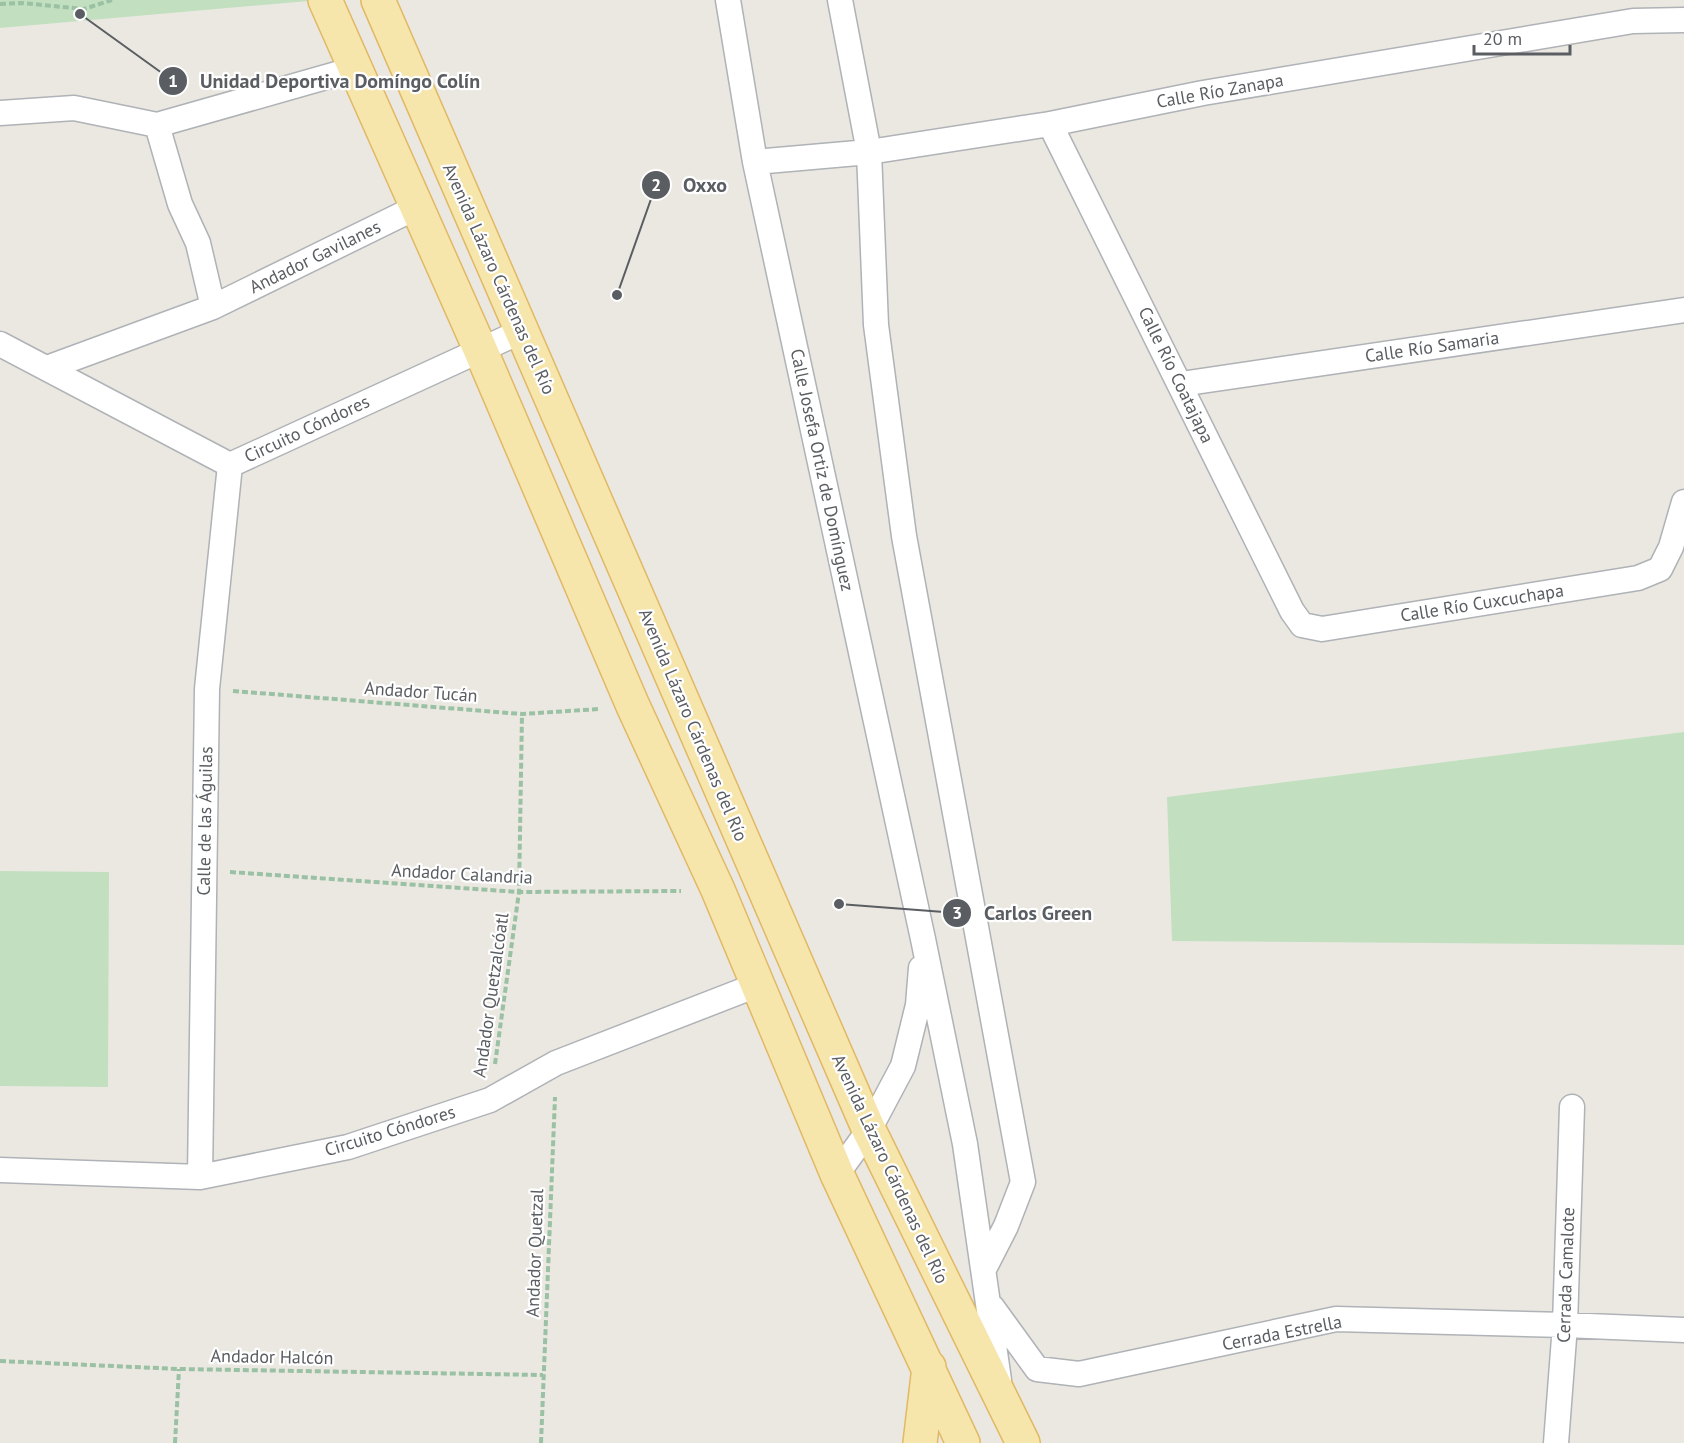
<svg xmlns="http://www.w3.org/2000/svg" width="1684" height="1443" font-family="'PT Sans',sans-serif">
<rect width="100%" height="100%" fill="#ebe8e2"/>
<path fill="#c2e0c0" d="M 0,0 L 320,0 L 0,28 Z
M 1684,732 L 1684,945 L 1172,941 L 1167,797 Z
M 0,871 L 109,872 L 108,1087 L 0,1086 Z"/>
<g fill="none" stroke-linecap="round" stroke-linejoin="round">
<g stroke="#afb2b6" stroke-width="27">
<path id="street" d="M 728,0 L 755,162 L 923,939 L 965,1144 L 999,1380
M 840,0 L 869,152 L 876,325 L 904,536 L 1023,1182 L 1006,1226 L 984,1269
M 0,113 L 74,108 L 157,125 L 354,69
M 1050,124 L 1292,611 L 1302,625 L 1322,629 L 1638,578 L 1660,569 L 1671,547 L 1684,502
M 157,125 L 180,204 L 198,243 L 213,307
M 755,162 L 869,152 L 1050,124 L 1203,93 L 1633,21 L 1684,20
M 0,344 L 230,465 L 522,331
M 47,368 L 213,307 L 417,207
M 1181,384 L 1684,310
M 0,1170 L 200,1177 L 348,1147 L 490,1100 L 556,1063 L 757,985
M 837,1174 L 869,1130 L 903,1066 L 918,1005 L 921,968
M 200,1177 L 207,689 L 230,465
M 992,1307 L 1037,1369 L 1079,1374 L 1336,1319 L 1565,1325 L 1684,1330
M 1556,1443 L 1565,1325 L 1572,1107"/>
</g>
<g stroke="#e1b864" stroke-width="36">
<path id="primary" d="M 325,0 L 480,349 L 633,706 L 718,890 L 837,1174 L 963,1443
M 378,0 L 869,1130 L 1023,1443
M 920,1443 L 929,1367"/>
</g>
<path stroke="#9ac1a3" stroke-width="4" stroke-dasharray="6 3" stroke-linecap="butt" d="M 0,4 L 22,3 L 84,9 L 112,0
M 233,691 L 522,714 L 599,709
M 230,872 L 519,892 L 681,891
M 495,1064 L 519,892 L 522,714
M 0,1361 L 179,1369 L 543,1375
M 175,1443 L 179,1369
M 541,1443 L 555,1097"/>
<use href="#street" stroke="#fff" stroke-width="24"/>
<use href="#primary" stroke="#f6e6ac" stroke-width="33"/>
</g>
<g text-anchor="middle" stroke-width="4.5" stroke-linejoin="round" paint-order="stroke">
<g font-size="18" fill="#5a5d61" stroke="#fff">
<text transform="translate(1220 91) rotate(-10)" y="6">Calle Río Zanapa</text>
<text transform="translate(315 257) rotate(-26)" y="6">Andador Gavilanes</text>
<text transform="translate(499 279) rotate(66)" y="6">Avenida Lázaro Cárdenas del Río</text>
<text transform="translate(1432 347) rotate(-8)" y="6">Calle Río Samaria</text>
<text transform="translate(1176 375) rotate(64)" y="6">Calle Río Coatajapa</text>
<text transform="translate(307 429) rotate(-25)" y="6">Circuito Cóndores</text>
<text transform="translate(822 470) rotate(78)" y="6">Calle Josefa Ortiz de Domínguez</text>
<text transform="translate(1482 603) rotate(-9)" y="6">Calle Río Cuxcuchapa</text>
<text transform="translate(421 692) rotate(4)" y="6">Andador Tucán</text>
<text transform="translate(693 725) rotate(67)" y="6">Avenida Lázaro Cárdenas del Río</text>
<text transform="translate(205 821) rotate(-89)" y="6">Calle de las Águilas</text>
<text transform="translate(462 874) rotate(3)" y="6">Andador Calandria</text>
<text transform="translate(491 995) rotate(-82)" y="6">Andador Quetzalcóatl</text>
<text transform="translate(390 1131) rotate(-17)" y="6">Circuito Cóndores</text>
<text transform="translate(890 1169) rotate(65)" y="6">Avenida Lázaro Cárdenas del Río</text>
<text transform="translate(535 1253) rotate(-88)" y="6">Andador Quetzal</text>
<text transform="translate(1566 1275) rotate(-88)" y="6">Cerrada Camalote</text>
<text transform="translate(1282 1333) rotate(-11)" y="6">Cerrada Estrella</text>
<text transform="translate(272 1357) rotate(1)" y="6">Andador Halcón</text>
</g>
</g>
<path fill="none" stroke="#5a5d61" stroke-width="2" d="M80 14L173 81M617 295L656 185M839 904L957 913"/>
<g fill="#5a5d61" stroke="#fff" stroke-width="2">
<circle cx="80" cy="14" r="6"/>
<circle cx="617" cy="295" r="6"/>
<circle cx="839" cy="904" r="6"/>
<circle cx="173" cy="81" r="15"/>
<circle cx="656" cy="185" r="15"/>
<circle cx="957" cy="913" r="15"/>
</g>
<g font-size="18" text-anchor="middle" font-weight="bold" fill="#fff">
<text x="173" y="87">1</text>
<text x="656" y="191">2</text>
<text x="957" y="919">3</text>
</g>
<g font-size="20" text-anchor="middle" font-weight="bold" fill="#5a5d61" stroke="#fff" stroke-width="4.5" stroke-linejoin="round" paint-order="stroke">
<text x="340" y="88">Unidad Deportiva Domíngo Colín</text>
<text x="705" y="192">Oxxo</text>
<text x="1038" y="920">Carlos Green</text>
</g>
<path d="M1474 45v9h96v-9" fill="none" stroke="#5a5d61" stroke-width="3"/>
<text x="1483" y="45" font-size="18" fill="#5a5d61" stroke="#ffffff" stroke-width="4.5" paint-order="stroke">20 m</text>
</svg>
